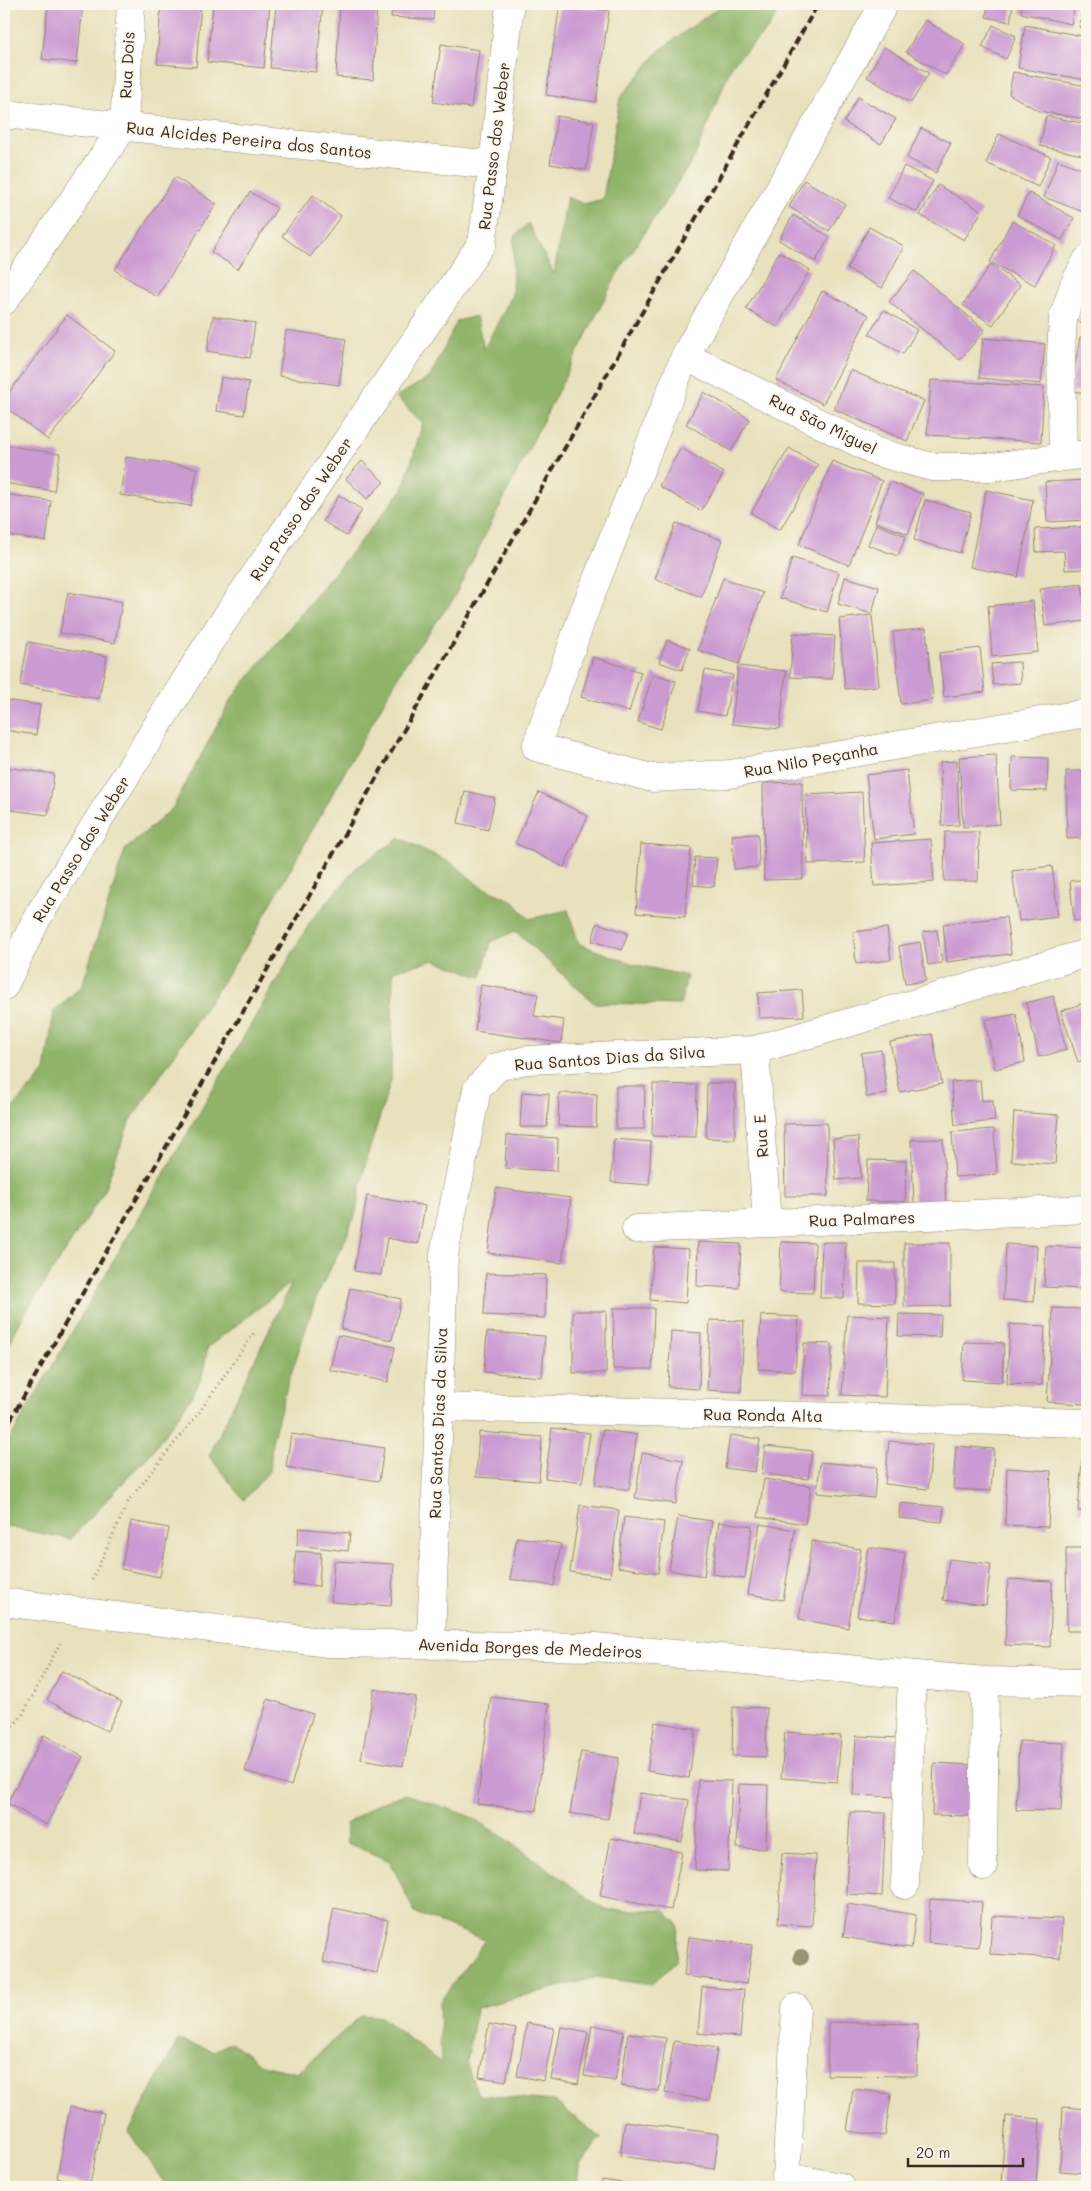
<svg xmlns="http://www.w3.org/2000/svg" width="1091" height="2191" font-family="Mali,sans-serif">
<rect width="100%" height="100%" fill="#fbf7ec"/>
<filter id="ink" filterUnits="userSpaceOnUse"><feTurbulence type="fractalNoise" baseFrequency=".02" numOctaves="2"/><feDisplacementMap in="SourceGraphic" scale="10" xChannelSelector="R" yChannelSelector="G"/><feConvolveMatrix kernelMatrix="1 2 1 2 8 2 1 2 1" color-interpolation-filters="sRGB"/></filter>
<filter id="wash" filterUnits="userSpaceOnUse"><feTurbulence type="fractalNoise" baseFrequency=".0096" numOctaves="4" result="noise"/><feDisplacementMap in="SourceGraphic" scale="20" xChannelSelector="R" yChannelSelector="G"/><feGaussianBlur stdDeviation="1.12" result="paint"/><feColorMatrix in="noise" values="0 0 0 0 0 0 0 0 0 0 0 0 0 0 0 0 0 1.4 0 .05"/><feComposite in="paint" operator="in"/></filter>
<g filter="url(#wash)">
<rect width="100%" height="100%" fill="#e8e1bc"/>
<path fill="#8fb469" stroke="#656f44" d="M 723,4 L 783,4 L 767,30 L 732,65 L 694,158 L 617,274 L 452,601 L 405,664 L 253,936 L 129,1123 L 103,1193 L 22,1318 L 4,1355 L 4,1118 L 45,1071 L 54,1011 L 82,986 L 125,850 L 172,809 L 232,698 L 403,489 L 423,423 L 396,397 L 430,377 L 457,321 L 476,316 L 484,349 L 512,295 L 514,237 L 528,223 L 554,274 L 567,197 L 584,204 L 603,199 L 620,98 L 660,50 Z
M 400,838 L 455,865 L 478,885 L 513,901 L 529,919 L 568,910 L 579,944 L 633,964 L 687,976 L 680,1005 L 594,1003 L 515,931 L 491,942 L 481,977 L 434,960 L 393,971 L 391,1080 L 367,1157 L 356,1212 L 346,1238 L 317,1295 L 288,1383 L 272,1441 L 270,1470 L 244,1500 L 209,1456 L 292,1282 L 208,1347 L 202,1376 L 193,1395 L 152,1452 L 70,1539 L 4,1526 L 4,1449 L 311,921 L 357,867 Z
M 405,1794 L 469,1816 L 505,1838 L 605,1910 L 664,1910 L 678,1924 L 676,1961 L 651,1985 L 597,1977 L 476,2008 L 466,2062 L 478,2095 L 554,2101 L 601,2138 L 579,2166 L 577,2187 L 167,2187 L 129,2132 L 178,2040 L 214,2051 L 231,2042 L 261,2065 L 297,2073 L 362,2015 L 381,2017 L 441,2063 L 439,2003 L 485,1940 L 415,1913 L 390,1861 L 347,1843 L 346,1824 L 377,1804 Z"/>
<g id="blocks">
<path fill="#ca9ad2" d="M 48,4 L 83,4 L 77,63 L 42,59 Z
M 161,4 L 201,4 L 196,67 L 157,64 Z
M 213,4 L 270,4 L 264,68 L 207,62 Z
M 276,4 L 323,4 L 316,72 L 270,68 Z
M 340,4 L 377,4 L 373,80 L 336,77 Z
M 392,4 L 434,4 L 433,20 L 391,17 Z
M 560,4 L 609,11 L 596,102 L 546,95 Z
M 624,4 L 652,4 L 651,9 Z
M 988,4 L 1013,4 L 1010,22 L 986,17 Z
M 1022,4 L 1075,4 L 1071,24 L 1021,13 Z
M 1084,4 L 1087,4 L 1087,29 L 1079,27 Z
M 925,20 L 965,44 L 946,75 L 906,52 Z
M 993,25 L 1016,36 L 1006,59 L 982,47 Z
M 1025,25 L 1087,37 L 1087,80 L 1018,68 Z
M 441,44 L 479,50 L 471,108 L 433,102 Z
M 884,47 L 929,73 L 911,103 L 867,77 Z
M 1013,72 L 1087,86 L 1084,119 L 1039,111 L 1009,94 Z
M 858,97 L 896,119 L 881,144 L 844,122 Z
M 557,116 L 594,122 L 586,170 L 550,164 Z
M 1046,116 L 1087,124 L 1087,156 L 1040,146 Z
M 921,128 L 951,143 L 936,173 L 907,158 Z
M 999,134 L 1051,157 L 1038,187 L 986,163 Z
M 1058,160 L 1087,171 L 1086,213 L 1044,197 Z
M 904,166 L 933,181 L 917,212 L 888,198 Z
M 175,177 L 216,204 L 157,297 L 115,270 Z
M 804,180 L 845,204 L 829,231 L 789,207 Z
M 938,185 L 982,211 L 964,240 L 920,215 Z
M 250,192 L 277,208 L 238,269 L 211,252 Z
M 1029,193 L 1074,218 L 1062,240 L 1017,215 Z
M 313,195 L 341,216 L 310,257 L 282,236 Z
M 793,215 L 830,237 L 815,262 L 779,240 Z
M 1012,221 L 1056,245 L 1035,285 L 990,262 Z
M 869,227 L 904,246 L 882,288 L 847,269 Z
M 779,252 L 810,270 L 777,327 L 746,309 Z
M 991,264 L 1020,285 L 993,325 L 963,305 Z
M 914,271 L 985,330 L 960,360 L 889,302 Z
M 822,291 L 869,315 L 823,404 L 776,380 Z
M 1087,297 L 1087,325 L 1080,323 Z
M 884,310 L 917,330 L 903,354 L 869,334 Z
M 67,315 L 115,351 L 48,440 L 4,406 L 4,399 Z
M 213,316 L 255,323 L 250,358 L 207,351 Z
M 286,330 L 346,339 L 339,385 L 279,376 Z
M 1080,337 L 1087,339 L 1087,393 L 1071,391 Z
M 983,338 L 1045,344 L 1041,384 L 979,378 Z
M 850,370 L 924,401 L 907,441 L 834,409 Z
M 221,377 L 249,382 L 244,415 L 216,411 Z
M 931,380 L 1044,387 L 1041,442 L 927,435 Z
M 704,392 L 750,419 L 731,451 L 686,424 Z
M 4,445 L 60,454 L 54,491 L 4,483 Z
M 681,448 L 724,473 L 701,511 L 659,486 Z
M 789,448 L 818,465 L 780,530 L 751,513 Z
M 126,457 L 197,468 L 191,506 L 120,495 Z
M 362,461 L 384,482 L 367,499 L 346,479 Z
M 832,461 L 882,481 L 849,565 L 799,545 Z
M 1087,480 L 1087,520 L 1047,522 L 1045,482 Z
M 890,482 L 923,494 L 908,534 L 875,522 Z
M 986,490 L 1033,500 L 1018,577 L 970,567 Z
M 4,494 L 51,501 L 46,541 L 4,535 Z
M 339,495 L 362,510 L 346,536 L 323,521 Z
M 925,500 L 971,512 L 960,553 L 914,540 Z
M 676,523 L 722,540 L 701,597 L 655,579 Z
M 876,524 L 906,536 L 898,556 L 868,545 Z
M 1083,527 L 1085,569 L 1065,570 L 1064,551 L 1036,552 L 1035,529 Z
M 792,558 L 839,572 L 827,612 L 780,598 Z
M 845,577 L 879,587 L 872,614 L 838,604 Z
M 723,578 L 763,593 L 739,664 L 698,650 Z
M 1082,584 L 1086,621 L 1045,626 L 1040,589 Z
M 68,592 L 122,602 L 115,643 L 60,633 Z
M 1033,601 L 1038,652 L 992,657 L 988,606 Z
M 872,615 L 879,686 L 845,689 L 839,619 Z
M 926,628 L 933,700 L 901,704 L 893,632 Z
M 793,633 L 835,636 L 832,679 L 790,677 Z
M 667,640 L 690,648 L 682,670 L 659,662 Z
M 28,642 L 107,656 L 99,699 L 20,685 Z
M 980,648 L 985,692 L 944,697 L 939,653 Z
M 593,657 L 641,672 L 629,712 L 581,697 Z
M 1020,662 L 1021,683 L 993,685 L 991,664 Z
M 738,666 L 786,671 L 780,729 L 732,724 Z
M 705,670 L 733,675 L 725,716 L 698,711 Z
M 653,674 L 676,681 L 661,729 L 638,722 Z
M 4,700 L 40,705 L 36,735 L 4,730 Z
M 996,755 L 1000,824 L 963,827 L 959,757 Z
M 1012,757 L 1048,758 L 1047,791 L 1011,790 Z
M 957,761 L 959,825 L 942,826 L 940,762 Z
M 4,767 L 54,774 L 48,815 L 4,809 Z
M 907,770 L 914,834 L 874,839 L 866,775 Z
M 1066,771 L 1087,771 L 1087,838 L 1067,839 Z
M 802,782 L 803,879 L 764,880 L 763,783 Z
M 465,791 L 495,798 L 488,830 L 458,823 Z
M 539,792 L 588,816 L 564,867 L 515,843 Z
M 862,792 L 865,862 L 808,864 L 805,795 Z
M 945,832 L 979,832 L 978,881 L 944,881 Z
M 758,834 L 759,867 L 734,869 L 732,835 Z
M 931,839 L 934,882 L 874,886 L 871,843 Z
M 641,844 L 691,848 L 685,917 L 636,913 Z
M 695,857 L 717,858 L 714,887 L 693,885 Z
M 1052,866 L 1058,916 L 1019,921 L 1012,871 Z
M 1087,879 L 1087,919 L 1074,921 L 1070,881 Z
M 1006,917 L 1011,954 L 947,962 L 943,924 Z
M 597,923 L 628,933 L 622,950 L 592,941 Z
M 887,928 L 891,960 L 856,964 L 853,932 Z
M 937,930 L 942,963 L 928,965 L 923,932 Z
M 920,942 L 926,981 L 905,984 L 899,946 Z
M 481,985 L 538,994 L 534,1016 L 564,1020 L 561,1043 L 475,1031 Z
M 802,990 L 804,1016 L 759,1018 L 758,993 Z
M 1053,996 L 1066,1050 L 1039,1057 L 1026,1003 Z
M 1087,1002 L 1087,1059 L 1078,1062 L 1061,1011 Z
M 1016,1014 L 1025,1062 L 995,1069 L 985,1020 Z
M 932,1034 L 942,1084 L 900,1092 L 890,1042 Z
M 881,1050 L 887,1094 L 866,1097 L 861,1053 Z
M 980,1080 L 982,1101 L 993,1100 L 995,1121 L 955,1125 L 951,1082 Z
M 707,1083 L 735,1083 L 735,1139 L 706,1138 Z
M 653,1084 L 697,1085 L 696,1137 L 652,1136 Z
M 616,1086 L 645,1086 L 644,1129 L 616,1129 Z
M 522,1092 L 549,1094 L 547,1127 L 520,1127 Z
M 559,1093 L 597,1094 L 596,1127 L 558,1126 Z
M 1014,1112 L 1059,1115 L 1055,1164 L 1011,1161 Z
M 827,1123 L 828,1196 L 785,1196 L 784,1124 Z
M 994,1129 L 997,1174 L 955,1177 L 952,1132 Z
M 507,1135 L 558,1138 L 557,1171 L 505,1168 Z
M 858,1137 L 861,1178 L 836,1180 L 833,1139 Z
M 614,1139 L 651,1142 L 649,1185 L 611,1182 Z
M 943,1139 L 946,1202 L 914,1204 L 911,1140 Z
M 868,1160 L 906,1161 L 905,1202 L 866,1201 Z
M 496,1188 L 571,1198 L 562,1263 L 488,1253 Z
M 367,1196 L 425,1206 L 418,1244 L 387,1238 L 381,1275 L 354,1271 Z
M 698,1242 L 741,1244 L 739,1288 L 697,1286 Z
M 781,1242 L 815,1243 L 813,1293 L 779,1292 Z
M 822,1242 L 846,1242 L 844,1298 L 820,1298 Z
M 904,1243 L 950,1243 L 950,1306 L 904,1307 Z
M 1006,1244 L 1037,1246 L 1034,1302 L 1003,1300 Z
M 1046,1246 L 1084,1248 L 1082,1289 L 1044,1287 Z
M 654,1247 L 689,1249 L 686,1303 L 650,1300 Z
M 859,1263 L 895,1263 L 895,1304 L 858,1303 Z
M 486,1273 L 546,1275 L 545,1318 L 484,1315 Z
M 350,1288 L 401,1299 L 392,1340 L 341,1329 Z
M 614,1308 L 654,1308 L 652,1369 L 613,1369 Z
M 1053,1308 L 1087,1309 L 1085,1404 L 1047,1402 Z
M 573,1311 L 606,1311 L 606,1373 L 573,1373 Z
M 899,1314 L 941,1315 L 940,1337 L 898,1336 Z
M 761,1315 L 799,1317 L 795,1371 L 758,1369 Z
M 847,1315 L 889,1317 L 885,1397 L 842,1395 Z
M 710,1320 L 744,1321 L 741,1392 L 707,1390 Z
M 1010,1324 L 1045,1326 L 1042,1385 L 1007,1384 Z
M 671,1331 L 701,1333 L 699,1389 L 668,1387 Z
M 487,1332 L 545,1336 L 542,1377 L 484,1372 Z
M 338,1335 L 395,1347 L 388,1382 L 330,1370 Z
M 964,1342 L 1004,1343 L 1002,1382 L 962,1380 Z
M 804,1343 L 832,1344 L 830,1396 L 802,1395 Z
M 552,1428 L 590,1433 L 582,1483 L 545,1478 Z
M 603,1430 L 637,1435 L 629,1490 L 595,1485 Z
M 479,1432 L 542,1437 L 539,1481 L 476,1477 Z
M 291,1434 L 384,1448 L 379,1481 L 286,1467 Z
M 730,1435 L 760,1439 L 755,1472 L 725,1468 Z
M 889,1441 L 932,1445 L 928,1489 L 885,1484 Z
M 765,1446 L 812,1451 L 808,1479 L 762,1474 Z
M 956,1446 L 994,1449 L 991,1491 L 953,1489 Z
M 642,1453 L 683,1460 L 676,1504 L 635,1498 Z
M 1082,1458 L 1087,1459 L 1087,1511 L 1078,1511 Z
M 820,1462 L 877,1467 L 874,1498 L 817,1493 Z
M 1007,1468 L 1051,1471 L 1048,1527 L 1005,1525 Z
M 764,1479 L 811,1486 L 805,1524 L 758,1517 Z
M 900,1503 L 944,1507 L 942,1522 L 899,1518 Z
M 580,1505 L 619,1510 L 610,1577 L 570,1572 Z
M 678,1516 L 712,1521 L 704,1576 L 669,1570 Z
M 624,1517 L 664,1522 L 658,1573 L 618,1567 Z
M 131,1521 L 169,1528 L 160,1577 L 121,1569 Z
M 719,1522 L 752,1526 L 745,1579 L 712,1574 Z
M 760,1524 L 795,1530 L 783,1600 L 748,1594 Z
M 299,1528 L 350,1533 L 348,1551 L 297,1545 Z
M 517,1537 L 561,1544 L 554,1586 L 510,1579 Z
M 812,1541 L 861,1549 L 848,1628 L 799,1619 Z
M 868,1547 L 905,1553 L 895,1621 L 857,1616 Z
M 1066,1548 L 1087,1548 L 1087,1631 L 1067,1631 Z
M 296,1551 L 321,1553 L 319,1586 L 293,1584 Z
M 949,1559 L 991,1564 L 986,1605 L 943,1600 Z
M 334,1561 L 394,1564 L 391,1606 L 331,1602 Z
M 1008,1579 L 1052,1581 L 1050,1647 L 1005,1645 Z
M 62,1671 L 122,1702 L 107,1731 L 47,1700 Z
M 374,1689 L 416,1697 L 403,1766 L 361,1759 Z
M 491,1697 L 549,1704 L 536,1811 L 477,1804 Z
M 268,1699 L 313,1714 L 291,1786 L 245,1771 Z
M 733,1707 L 767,1708 L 766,1757 L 732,1756 Z
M 655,1722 L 696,1729 L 689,1778 L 647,1771 Z
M 785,1732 L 841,1736 L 837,1782 L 781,1778 Z
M 44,1735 L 83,1757 L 46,1825 L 7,1803 Z
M 856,1736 L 900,1738 L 898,1797 L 853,1795 Z
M 1019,1741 L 1064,1743 L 1061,1811 L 1016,1810 Z
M 581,1752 L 619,1758 L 608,1819 L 570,1813 Z
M 934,1763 L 974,1765 L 971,1816 L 932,1815 Z
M 698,1780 L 732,1781 L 728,1871 L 695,1870 Z
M 739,1784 L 768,1785 L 766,1849 L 737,1848 Z
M 640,1793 L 689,1800 L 682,1842 L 634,1834 Z
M 850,1812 L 886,1813 L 882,1896 L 846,1894 Z
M 611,1838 L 682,1852 L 671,1910 L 600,1896 Z
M 782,1853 L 816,1855 L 812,1926 L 778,1924 Z
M 930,1899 L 982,1902 L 979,1947 L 928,1943 Z
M 848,1904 L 916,1915 L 911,1948 L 843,1937 Z
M 334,1908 L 388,1920 L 377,1973 L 323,1962 Z
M 992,1916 L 1062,1919 L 1060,1958 L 990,1954 Z
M 689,1937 L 752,1945 L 747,1984 L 684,1976 Z
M 702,1987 L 744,1990 L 740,2037 L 698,2033 Z
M 828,2022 L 918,2024 L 917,2076 L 827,2075 Z
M 527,2023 L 554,2028 L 544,2081 L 517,2076 Z
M 489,2024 L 516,2029 L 506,2081 L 479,2077 Z
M 592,2025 L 624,2031 L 615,2081 L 584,2076 Z
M 561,2027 L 588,2032 L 578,2084 L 551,2079 Z
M 628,2033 L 666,2038 L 659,2091 L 621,2086 Z
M 674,2041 L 717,2048 L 709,2100 L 665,2093 Z
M 853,2089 L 891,2094 L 885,2136 L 847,2131 Z
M 70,2107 L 104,2113 L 90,2185 L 57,2178 Z
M 1063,2107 L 1087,2109 L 1087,2173 L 1060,2171 Z
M 1006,2116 L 1040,2119 L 1036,2187 L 1001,2185 Z
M 625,2121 L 719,2134 L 714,2169 L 620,2156 Z
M 602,2180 L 636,2185 L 635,2187 L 601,2187 Z"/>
</g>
</g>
<g filter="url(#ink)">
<use href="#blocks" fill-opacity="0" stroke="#92866d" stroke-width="1"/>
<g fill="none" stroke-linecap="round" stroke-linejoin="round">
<g stroke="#92866d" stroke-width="29">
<path id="minor" d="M 884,4 L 685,356 L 584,612 L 536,747 L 652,778 L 730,774 L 1087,713
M 4,114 L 493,165
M 4,301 L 124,126 L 131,4
M 685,356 L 877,452 L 932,467 L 991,467 L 1087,454
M 1063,457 L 1061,354 L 1063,318 L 1074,285 L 1087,260
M 4,986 L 37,918 L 212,638 L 482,243 L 493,165 L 510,4
M 755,1050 L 767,1223
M 636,1229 L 1087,1209
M 438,1407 L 1087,1423
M 4,1602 L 328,1643 L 595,1647 L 985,1681 L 1087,1683
M 431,1645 L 444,1254 L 477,1089 L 497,1067 L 526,1060 L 755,1050 L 1087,953
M 983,1866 L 985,1681
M 905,1885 L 911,1697 L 914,1675
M 796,2008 L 786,2177 L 841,2187"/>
</g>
<path stroke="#92866d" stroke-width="3" stroke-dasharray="1 4" stroke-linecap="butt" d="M 92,1580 L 129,1500 L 198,1414 L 254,1333
M 4,1738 L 23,1714 L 60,1643"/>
<use href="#minor" stroke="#fff" stroke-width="28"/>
<path stroke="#3b2a1e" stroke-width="4" stroke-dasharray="8 4" stroke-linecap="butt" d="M 4,1431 L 818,4"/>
</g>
<circle fill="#999372" cx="801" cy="1957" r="8"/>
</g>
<g text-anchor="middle" stroke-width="4" stroke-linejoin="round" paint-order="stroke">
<g font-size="16" fill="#3b2a1e" stroke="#fbf7ec">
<text transform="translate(127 65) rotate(-87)" y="6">Rua Dois</text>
<text transform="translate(249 140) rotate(6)" y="6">Rua Alcides Pereira dos Santos</text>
<text transform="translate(494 146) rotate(-83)" y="6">Rua Passo dos Weber</text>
<text transform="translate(823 424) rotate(26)" y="6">Rua São Miguel</text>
<text transform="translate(301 509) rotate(-56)" y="6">Rua Passo dos Weber</text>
<text transform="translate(811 760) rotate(-10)" y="6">Rua Nilo Peçanha</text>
<text transform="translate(81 849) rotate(-58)" y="6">Rua Passo dos Weber</text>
<text transform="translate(610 1058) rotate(-4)" y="6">Rua Santos Dias da Silva</text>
<text transform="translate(761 1136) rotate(-94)" y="6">Rua E</text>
<text transform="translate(862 1219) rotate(-2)" y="6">Rua Palmares</text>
<text transform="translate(763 1415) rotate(1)" y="6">Rua Ronda Alta</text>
<text transform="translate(438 1423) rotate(-88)" y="6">Rua Santos Dias da Silva</text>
<text transform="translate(530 1648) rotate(2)" y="6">Avenida Borges de Medeiros</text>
</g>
</g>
<rect width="1091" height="2191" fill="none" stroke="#fbf7ec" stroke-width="20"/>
<path d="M908 2158v8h115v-8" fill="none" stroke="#3b2a1e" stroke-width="2.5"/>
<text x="916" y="2158" font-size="15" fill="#3b2a1e" stroke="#fbf7ec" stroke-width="4" paint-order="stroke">20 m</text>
</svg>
